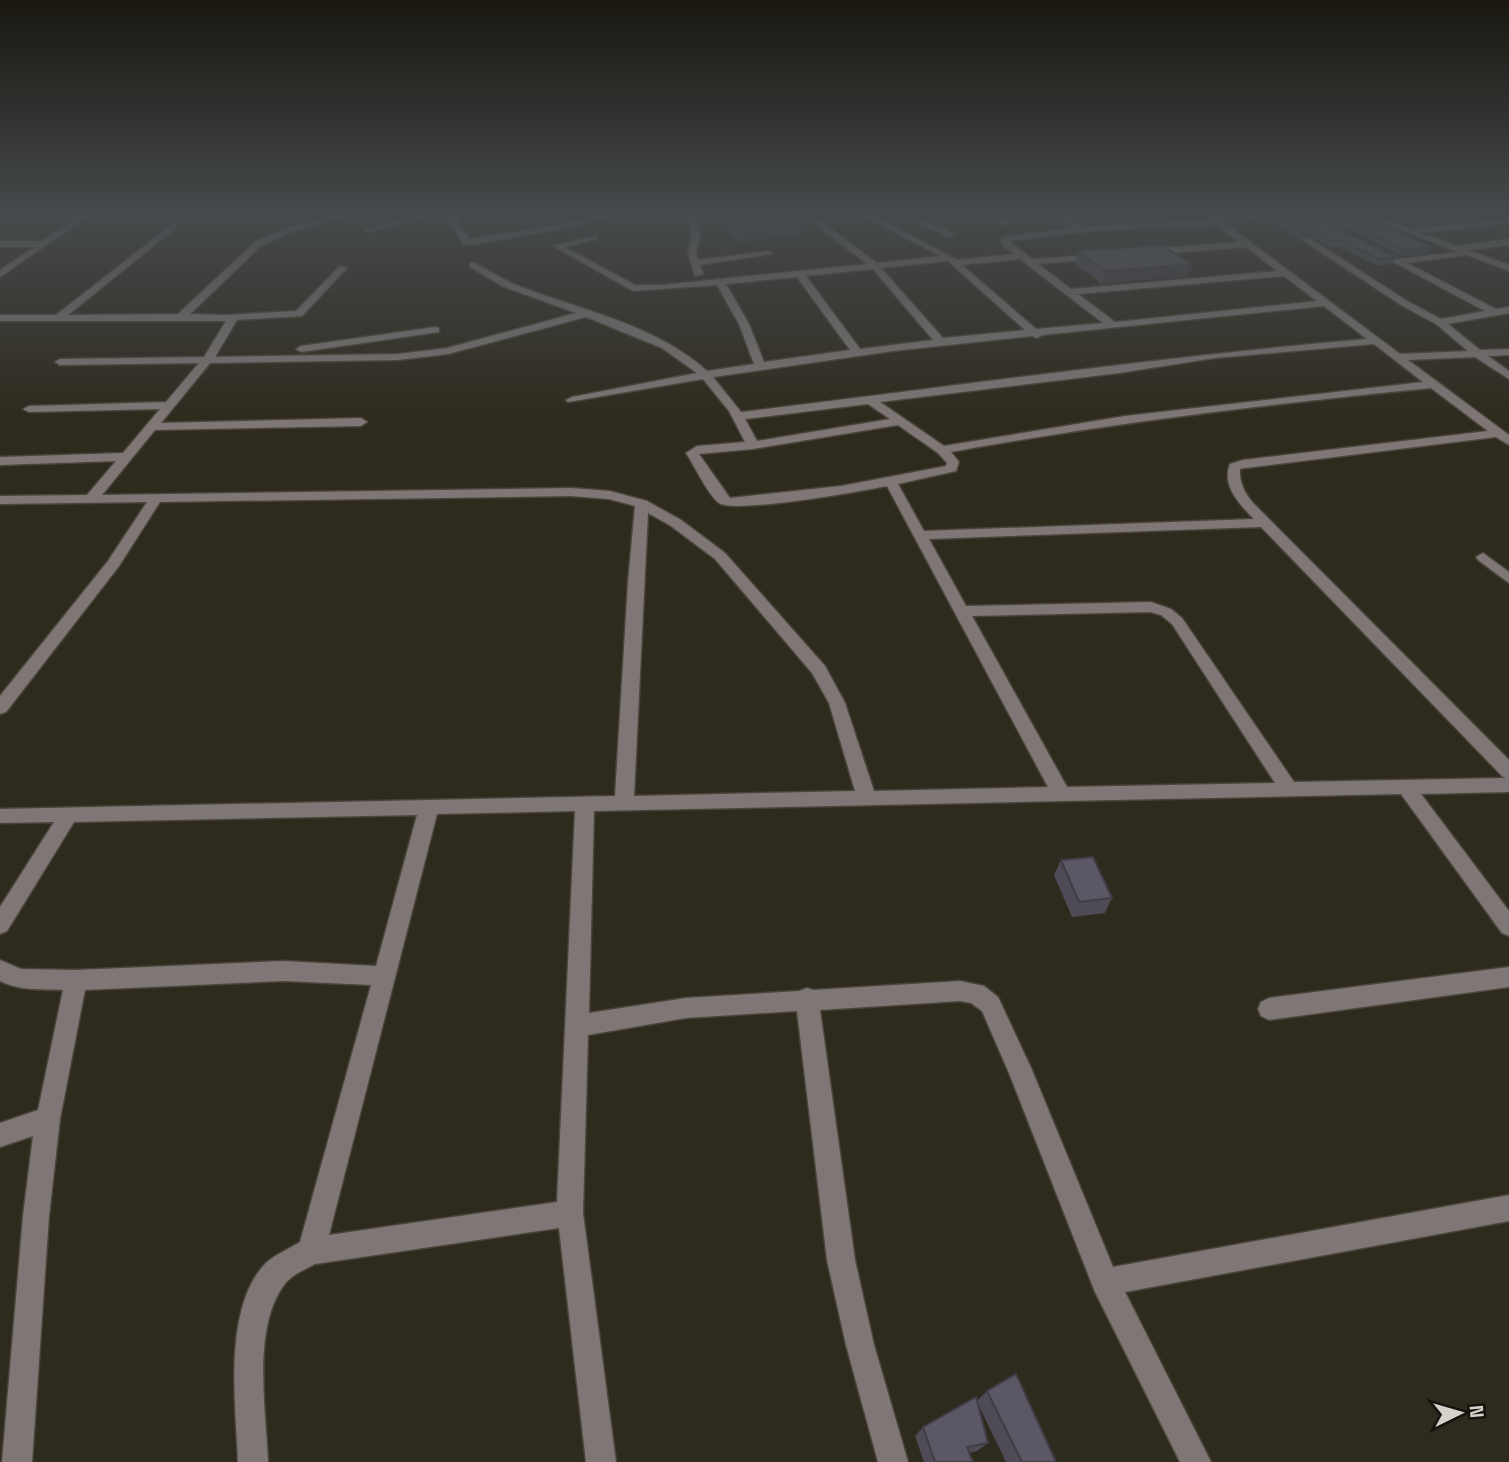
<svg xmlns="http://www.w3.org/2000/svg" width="1509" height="1462" font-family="'Space Grotesk',sans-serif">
<rect width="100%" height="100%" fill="#2e2a1e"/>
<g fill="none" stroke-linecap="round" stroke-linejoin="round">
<g stroke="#49453a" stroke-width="3">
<path id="minor" d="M 83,213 L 93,213 L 0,277 L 0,270 L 34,247 L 0,247 L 0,241 L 42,241 Z
M 344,213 L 359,213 L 291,232 L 261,246 L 190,314 L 225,315 L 296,311 L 340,266 L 347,268 L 302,316 L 237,320 L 215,357 L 398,354 L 447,348 L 576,313 L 502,286 L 470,267 L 470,263 L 473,262 C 488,269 501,279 516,285 C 580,310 655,324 707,371 L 754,364 L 739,324 L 717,285 L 633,291 L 553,246 L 597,235 L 597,239 L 565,247 L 635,285 L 662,285 L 867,264 L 800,213 L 810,213 L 877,263 L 940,256 L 858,213 L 869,213 L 957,260 L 1014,254 L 1002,245 L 1001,237 L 1075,228 L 1060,218 L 1071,213 L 1085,213 L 1071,219 L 1085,227 L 1210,220 L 1209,218 L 1213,216 C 1228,223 1267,213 1287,213 L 1225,223 L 1400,354 L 1468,351 L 1436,324 L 1401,305 L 1301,239 L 1308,237 L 1407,301 L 1441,319 L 1485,311 L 1371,250 L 1378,248 L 1399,259 L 1458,252 L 1357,213 L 1370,213 L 1411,229 L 1509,219 L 1509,223 L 1421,233 L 1458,246 L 1509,239 L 1509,245 L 1468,250 L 1509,265 L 1509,271 L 1467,255 L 1407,263 L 1496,309 L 1509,307 L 1509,313 L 1448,324 L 1480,350 L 1509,349 L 1509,355 L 1488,356 L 1509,371 L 1509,379 L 1475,357 L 1408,360 L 1509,435 L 1509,445 L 1496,437 L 1245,468 L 1240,469 C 1239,483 1245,493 1253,503 L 1509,760 L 1509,792 L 1421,794 L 1509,911 L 1509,936 L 1502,933 L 1401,794 L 594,811 L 589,1013 L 686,998 L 799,991 L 807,988 L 813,990 L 960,981 L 984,986 L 998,997 L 1032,1070 L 1113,1267 L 1509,1195 L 1509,1221 L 1125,1292 L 1211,1462 L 1180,1462 L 1095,1292 L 1009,1073 L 982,1011 L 971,1003 L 960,1001 L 820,1010 L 855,1260 L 874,1345 L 908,1462 L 878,1462 L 846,1345 L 827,1260 L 797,1011 L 686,1018 L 588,1035 L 583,1213 L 616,1462 L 586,1462 L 559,1228 L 315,1264 C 304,1270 291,1275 284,1285 C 252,1328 266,1411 268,1462 L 238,1462 C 236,1405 222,1306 267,1262 C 276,1254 289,1249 300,1242 L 371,985 L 284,981 L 85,990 L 60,1119 L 49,1216 L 32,1462 L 2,1462 L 23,1216 L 33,1136 L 0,1147 L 0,1123 L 38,1110 L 63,990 C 40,989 21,991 0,981 L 0,960 L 21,969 L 76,970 L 284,961 L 376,966 L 417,815 L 74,822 L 7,931 L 0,934 L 0,907 L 54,822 L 0,823 L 0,809 L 615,796 L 628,582 L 635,506 L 609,499 L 571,496 L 160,502 L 119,566 L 6,712 L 0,714 L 0,696 L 108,561 L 147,502 L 0,504 L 0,496 L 87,495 L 116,461 L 0,465 L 0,457 L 123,453 L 160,409 L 29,412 L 23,409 L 29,406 L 166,402 L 199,363 L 60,365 L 55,362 L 60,359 L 204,357 L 226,321 L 0,321 L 0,315 L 56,315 L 174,223 L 177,227 L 68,315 L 178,314 L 255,242 L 285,228 ZM 1216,225 L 1239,242 L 1149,249 L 1145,252 L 1149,255 L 1246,247 L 1277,271 L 1071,289 L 1038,264 L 1100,259 L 1103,258 L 1103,254 L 1032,259 L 1009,241 L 1099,230 ZM 1020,259 L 1103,323 L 1036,329 L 962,265 ZM 948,261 L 1025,330 L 943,338 L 881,268 ZM 873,269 L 933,340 L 860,349 L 806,276 ZM 1284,276 L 1317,301 L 1115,322 L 1078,294 ZM 797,277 L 850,350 L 764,362 L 749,324 L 726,284 ZM 1324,306 L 1367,339 C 1157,357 949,387 741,412 L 713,377 L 893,351 L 1032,336 L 1037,338 L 1042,335 ZM 586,317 L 662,348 L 697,373 L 572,397 L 566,400 L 568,402 L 703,379 L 729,411 L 745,442 L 697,446 L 686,453 C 694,465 708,495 719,503 C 734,514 863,491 887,486 L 1048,787 L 874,791 L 845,703 L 825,666 L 725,553 L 681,520 L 647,501 L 610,491 L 571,488 L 102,495 L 155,430 L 361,426 L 367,422 L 361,418 L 161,423 L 210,363 L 398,360 L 448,354 ZM 1374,344 L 1423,382 L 1125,416 L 944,446 L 880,402 L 1119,373 L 1215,358 ZM 1431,388 L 1488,431 L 1243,460 L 1230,464 C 1221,485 1240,505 1254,519 L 924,531 L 898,484 L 956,471 L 959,462 L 951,452 C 1110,423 1270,404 1431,388 ZM 868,404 L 890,419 L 757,441 L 745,419 ZM 898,425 L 938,453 L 947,463 L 946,466 L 841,486 L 730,498 L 699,454 L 753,449 ZM 648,513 L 671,526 L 715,559 L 812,673 L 829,703 L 855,791 L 634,796 ZM 1261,527 L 1503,777 L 1506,778 L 1294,782 L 1182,618 L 1171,609 L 1151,602 L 966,606 L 929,539 ZM 1150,612 L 1161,615 L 1172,624 L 1275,783 L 1067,787 L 972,616 ZM 575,811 L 557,1202 L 329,1235 L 437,814 Z
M 426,213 L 442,213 L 368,232 L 364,230 Z
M 445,213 L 453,213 L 469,239 L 564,224 L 607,213 L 627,213 L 566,228 L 471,245 L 463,244 Z
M 687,213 L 695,213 L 700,235 L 696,253 L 698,260 L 768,251 L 772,254 L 700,265 L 703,274 L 695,276 L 688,253 L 692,235 Z
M 899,213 L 911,213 L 955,235 L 948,237 Z
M 980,213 L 992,213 L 1012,223 L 1005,225 Z
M 1303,213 L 1314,213 L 1342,228 L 1335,230 Z
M 435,327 L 439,328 L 439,332 L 301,352 L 296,349 L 301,346 Z
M 1483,553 L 1509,572 L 1509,583 L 1478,560 L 1476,557 Z
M 1509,967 L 1509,987 L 1269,1020 L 1261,1016 L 1258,1009 L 1261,1002 L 1269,998 Z"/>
</g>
<use href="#minor" fill="#7e7776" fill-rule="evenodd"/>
</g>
<path fill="#4e4b56" d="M 710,213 L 795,213 L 801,233 L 739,243 L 720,221 Z
M 1340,217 L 1429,253 L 1401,256 L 1337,223 Z
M 1319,218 L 1396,258 L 1393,264 L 1376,265 L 1340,247 L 1329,247 L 1309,235 L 1299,237 L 1276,226 L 1278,220 Z
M 1078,251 L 1188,276 L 1102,284 L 1075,264 Z
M 1061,860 L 1112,898 L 1105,913 L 1072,917 L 1054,875 Z
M 987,1391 L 1056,1462 L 1006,1462 L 977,1402 L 988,1443 L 977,1451 L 969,1453 L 973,1462 L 924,1462 L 915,1436 L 923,1427 L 977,1401 Z"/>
<path fill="#403d46" d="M 802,218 L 801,233 L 739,243 L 739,228 Z
M 1312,229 L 1309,235 L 1299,237 L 1302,231 Z
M 1432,247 L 1429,253 L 1401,256 L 1403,250 Z
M 1193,264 L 1188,276 L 1102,284 L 1105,271 Z"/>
<path fill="#5b5764" stroke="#403d46" stroke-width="2" d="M 726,213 L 795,213 L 802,218 L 739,228 Z
M 1360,216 L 1432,247 L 1403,250 L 1340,217 Z
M 1319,218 L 1396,258 L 1379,259 L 1342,241 L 1331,241 L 1312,229 L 1302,231 L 1278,220 Z
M 1161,245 L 1193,264 L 1105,271 L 1078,251 Z
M 1093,857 L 1112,898 L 1079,902 L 1061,860 Z
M 1016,1374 L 1056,1462 L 1022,1462 L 987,1391 Z
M 976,1397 L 988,1443 L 967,1447 L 973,1462 L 935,1462 L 923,1427 Z"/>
<linearGradient id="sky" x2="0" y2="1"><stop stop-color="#191710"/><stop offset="0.51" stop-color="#464a4c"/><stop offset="1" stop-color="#464a4c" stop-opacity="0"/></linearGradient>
<rect width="1509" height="418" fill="url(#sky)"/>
<g transform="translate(1460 1413) rotate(85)" stroke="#14130d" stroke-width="5" paint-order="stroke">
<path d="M0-5L12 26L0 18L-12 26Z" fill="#d4d2ca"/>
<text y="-10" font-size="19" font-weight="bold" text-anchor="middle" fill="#d4d2ca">N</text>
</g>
</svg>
